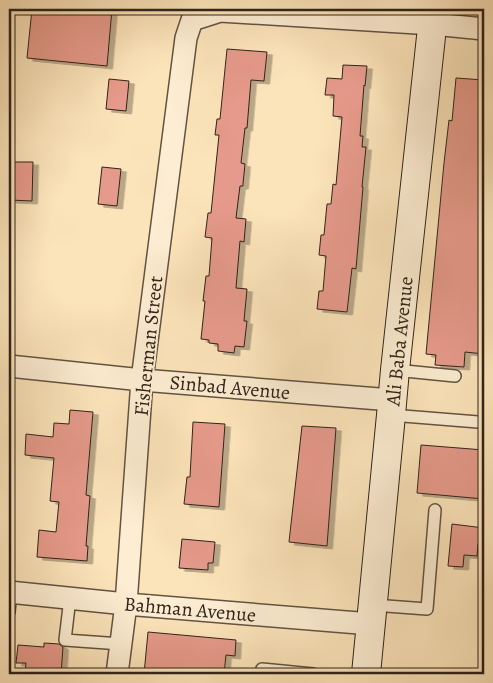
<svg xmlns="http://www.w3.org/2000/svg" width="493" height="683" font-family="Alegreya,serif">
<defs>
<filter id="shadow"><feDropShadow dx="5.5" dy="3" stdDeviation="0" flood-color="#0004"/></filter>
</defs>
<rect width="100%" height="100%" fill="#fce4ba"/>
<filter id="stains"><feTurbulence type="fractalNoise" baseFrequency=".004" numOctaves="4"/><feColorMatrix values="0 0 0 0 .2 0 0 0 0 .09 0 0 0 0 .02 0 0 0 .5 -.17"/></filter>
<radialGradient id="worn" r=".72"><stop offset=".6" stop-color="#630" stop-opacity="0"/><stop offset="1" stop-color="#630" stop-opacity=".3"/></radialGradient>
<path fill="#e69a8b" stroke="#2f231a" filter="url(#shadow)" d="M 32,9 L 112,9 L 107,66 L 27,58 Z
M 227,49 L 267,52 L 264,81 L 251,80 L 247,128 L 245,128 L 241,163 L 245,164 L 243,184 L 243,186 L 240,186 L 236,218 L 246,219 L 244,242 L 240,241 L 236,288 L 247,289 L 244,321 L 247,321 L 244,347 L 235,346 L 234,353 L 218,351 L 218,344 L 209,343 L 209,340 L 201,339 L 205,301 L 203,301 L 206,276 L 209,276 L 212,238 L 205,237 L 208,213 L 211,213 L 219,135 L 215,135 L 217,119 L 220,119 Z
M 343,65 L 367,66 L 365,86 L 364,85 L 360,136 L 363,136 L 362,147 L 366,147 L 362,187 L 363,187 L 356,269 L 352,268 L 347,312 L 317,309 L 319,291 L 323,291 L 326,256 L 319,255 L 321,235 L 324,235 L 327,204 L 331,204 L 333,184 L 336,185 L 342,117 L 333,116 L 334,95 L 325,95 L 327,78 L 342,79 Z
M 456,78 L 484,80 L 484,354 L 465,352 L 464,367 L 435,365 L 436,355 L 426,354 L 444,163 L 449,120 L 452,121 Z
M 109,79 L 129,81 L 126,111 L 106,109 Z
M 12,162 L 33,162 L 32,201 L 10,200 Z
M 102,167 L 121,169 L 117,206 L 98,204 Z
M 70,410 L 93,412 L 86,495 L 90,496 L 86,546 L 88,546 L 87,561 L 37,557 L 39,530 L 56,532 L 59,502 L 50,501 L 54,458 L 25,455 L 26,434 L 53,437 L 54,423 L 69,424 Z
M 193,422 L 225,424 L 219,507 L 184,504 L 187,477 L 190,477 Z
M 302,426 L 336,428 L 327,546 L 289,542 Z
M 421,445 L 484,450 L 484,499 L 417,493 Z
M 452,524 L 484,528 L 484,545 L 478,544 L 477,556 L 464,555 L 463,567 L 448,566 Z
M 182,539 L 215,542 L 213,563 L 208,563 L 208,570 L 179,568 Z
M 148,632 L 236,640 L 235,656 L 226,655 L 224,674 L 144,674 Z
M 44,643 L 59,644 L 63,647 L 61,674 L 25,674 L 26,663 L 16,663 L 18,645 L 44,647 Z"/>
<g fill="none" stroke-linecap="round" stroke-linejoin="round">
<g stroke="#625342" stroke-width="14">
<path id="lane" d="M 395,370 L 455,376
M 391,415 L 478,422
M 70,598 L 65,640 L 121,644
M 373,605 L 427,609 L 435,510
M 9,612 L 11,592
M 262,669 L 313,674"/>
</g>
<g stroke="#625342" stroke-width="24">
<path id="street" d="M 9,366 L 142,380 L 392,400
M 9,592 L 126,604 L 371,624
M 117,674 L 126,604 L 142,380 L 186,38 L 192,20 L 220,11 L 433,24 L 484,29"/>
</g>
<g stroke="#2f231a" stroke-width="30">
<path id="secondary" d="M 366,674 L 391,415 L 395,370 L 434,9"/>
</g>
<use href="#lane" stroke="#fdedd2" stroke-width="11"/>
<use href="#street" stroke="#fdedd2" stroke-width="21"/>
<use href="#secondary" stroke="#fdedd2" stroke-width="28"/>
</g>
<g text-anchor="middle" stroke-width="4" stroke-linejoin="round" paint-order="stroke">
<g font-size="20" fill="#2f231a" stroke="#fdedd2">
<text transform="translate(399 341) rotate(-84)" y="7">Ali Baba Avenue</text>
<text transform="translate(148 346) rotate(-84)" y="7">Fisherman Street</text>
<text transform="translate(230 387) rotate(5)" y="7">Sinbad Avenue</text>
<text transform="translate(190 609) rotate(5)" y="7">Bahman Avenue</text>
</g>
</g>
<rect width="493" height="683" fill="none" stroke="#fce4ba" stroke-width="30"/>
<rect x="10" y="10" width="473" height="663" fill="none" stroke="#2f231a" stroke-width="2.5"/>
<rect x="15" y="15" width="463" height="653" fill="none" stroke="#2f231a"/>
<rect width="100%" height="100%" filter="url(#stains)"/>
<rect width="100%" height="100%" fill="url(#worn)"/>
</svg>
